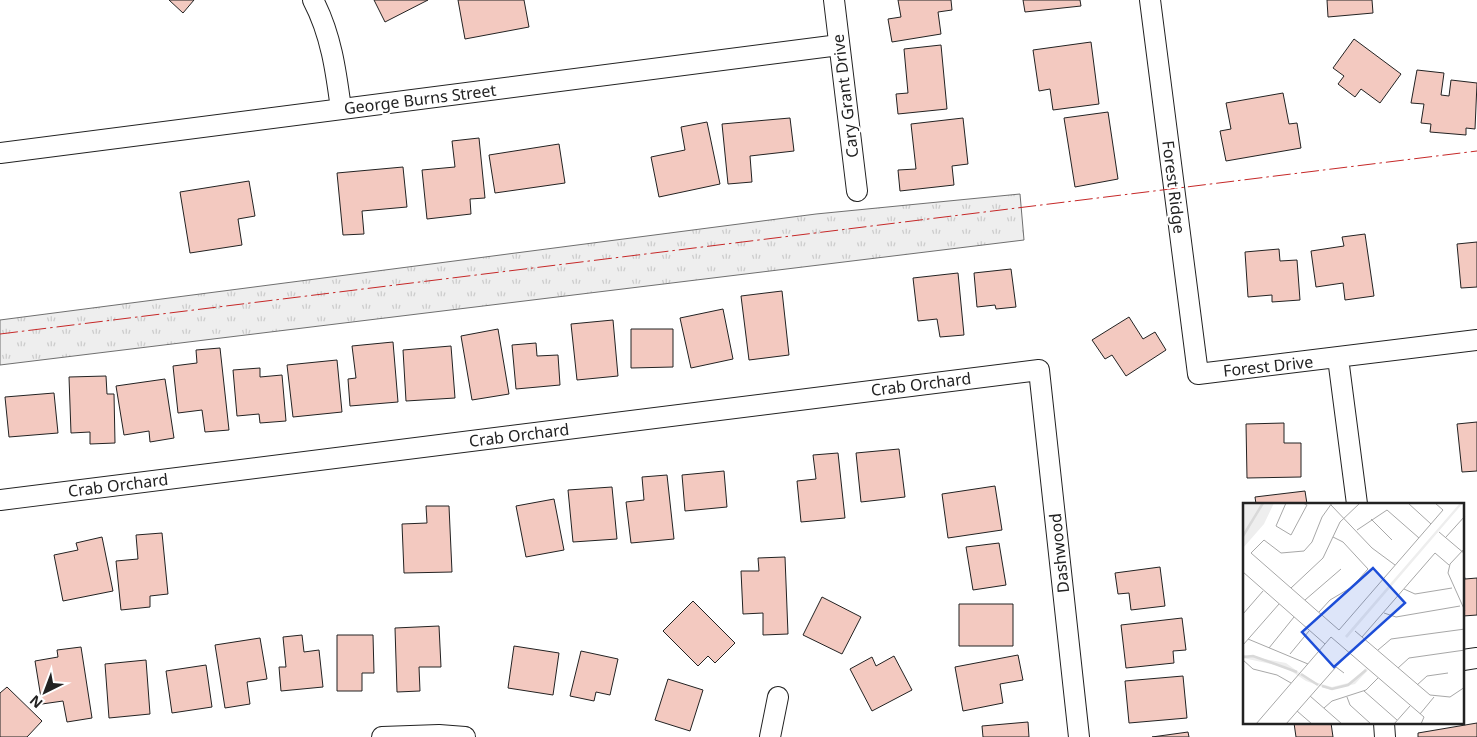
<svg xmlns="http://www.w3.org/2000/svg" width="1477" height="737" font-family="'Noto Sans',sans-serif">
<defs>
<pattern id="grass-tufts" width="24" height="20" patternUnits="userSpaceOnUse" patternTransform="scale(1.25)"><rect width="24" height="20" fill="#eee"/><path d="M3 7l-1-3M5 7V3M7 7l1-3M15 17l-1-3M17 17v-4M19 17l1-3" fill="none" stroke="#ccc"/></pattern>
</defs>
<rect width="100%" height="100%" fill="#fff"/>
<path fill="url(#grass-tufts)" stroke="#6f6f6f" d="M 1020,194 L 1024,240 L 0,365 L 0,320 L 816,214 Z"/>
<path fill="#f3c9c0" stroke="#222" d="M 169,0 L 194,0 L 183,13 Z
M 374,0 L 428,0 L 385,22 Z
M 458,0 L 524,0 L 529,27 L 465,39 Z
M 898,0 L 951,0 L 952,10 L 938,12 L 941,34 L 892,42 L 888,19 L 901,17 Z
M 1023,0 L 1080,0 L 1081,6 L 1025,12 Z
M 1327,0 L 1372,0 L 1373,13 L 1328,17 Z
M 1354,39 L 1401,74 L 1380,103 L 1361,89 L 1355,97 L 1338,84 L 1344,76 L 1333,68 Z
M 1091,42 L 1099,104 L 1053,110 L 1050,89 L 1039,91 L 1033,50 Z
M 941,45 L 947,109 L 898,114 L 896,94 L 908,93 L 904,49 Z
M 1417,70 L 1444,73 L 1441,95 L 1449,96 L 1451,80 L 1477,83 L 1475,129 L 1466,128 L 1466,135 L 1430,132 L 1431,124 L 1421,123 L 1424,104 L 1411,103 Z
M 1283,93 L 1289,124 L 1297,123 L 1301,148 L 1226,161 L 1220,131 L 1231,129 L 1226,103 Z
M 1108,112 L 1118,179 L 1075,187 L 1064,118 Z
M 790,118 L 794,151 L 750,156 L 752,182 L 728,184 L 722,124 Z
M 963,118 L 968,164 L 952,166 L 954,185 L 900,191 L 898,170 L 916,169 L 911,124 Z
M 707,122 L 720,184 L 659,197 L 651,157 L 685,150 L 681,127 Z
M 479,138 L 485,198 L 470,199 L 471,214 L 427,219 L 422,170 L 455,167 L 452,141 Z
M 559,144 L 565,183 L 495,193 L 489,155 Z
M 403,167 L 407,207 L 362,211 L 364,234 L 343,235 L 337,173 Z
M 249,181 L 255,216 L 238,219 L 242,245 L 190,253 L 180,192 Z
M 1365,234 L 1374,296 L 1345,300 L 1343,283 L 1316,287 L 1311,251 L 1344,246 L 1342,237 Z
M 1477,242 L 1477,287 L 1461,288 L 1457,244 Z
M 1279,249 L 1280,261 L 1297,260 L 1300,300 L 1272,302 L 1272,295 L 1248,297 L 1245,252 Z
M 1011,269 L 1016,307 L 996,309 L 995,305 L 977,307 L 974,273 Z
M 958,273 L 964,335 L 940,337 L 937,319 L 918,321 L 913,278 Z
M 782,291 L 789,355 L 749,360 L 741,296 Z
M 723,309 L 733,359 L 691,368 L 680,318 Z
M 1129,317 L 1143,339 L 1155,332 L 1166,350 L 1126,376 L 1112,355 L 1105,359 L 1092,340 Z
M 613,320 L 618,376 L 577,380 L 571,324 Z
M 498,329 L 509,394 L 472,400 L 461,336 Z
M 631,329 L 673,329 L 673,367 L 631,368 Z
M 393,342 L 398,402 L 350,406 L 348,379 L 356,378 L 352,346 Z
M 536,343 L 537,356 L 558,355 L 560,385 L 516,389 L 512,345 Z
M 451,346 L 455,398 L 406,401 L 403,350 Z
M 220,348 L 229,430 L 205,432 L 202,410 L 178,413 L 173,366 L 197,363 L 196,350 Z
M 337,360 L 342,412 L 293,417 L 287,365 Z
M 260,368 L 260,377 L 282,375 L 286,421 L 260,423 L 259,414 L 237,416 L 233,370 Z
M 106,376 L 107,394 L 114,394 L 115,443 L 90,444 L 90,432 L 71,433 L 69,377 Z
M 165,379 L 174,438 L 150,442 L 149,431 L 124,435 L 116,386 Z
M 54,393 L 58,433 L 9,437 L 5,397 Z
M 1477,422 L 1477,471 L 1462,472 L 1457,424 Z
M 1284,423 L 1284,443 L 1301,443 L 1301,477 L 1247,478 L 1246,424 Z
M 899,449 L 905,497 L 861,502 L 856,453 Z
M 838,453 L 845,518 L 801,522 L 797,481 L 816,479 L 813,455 Z
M 724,471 L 727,507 L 685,511 L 682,475 Z
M 667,475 L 674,539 L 631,543 L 626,502 L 644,500 L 642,477 Z
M 995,486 L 1002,530 L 948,538 L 942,494 Z
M 612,487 L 617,539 L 573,542 L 568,490 Z
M 1305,491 L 1307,504 L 1256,504 L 1255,497 Z
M 554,499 L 564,550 L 526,557 L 516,506 Z
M 426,506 L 449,506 L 452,572 L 404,573 L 402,524 L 427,523 Z
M 162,533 L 168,594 L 150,596 L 150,607 L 121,610 L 116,561 L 138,559 L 136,535 Z
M 102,537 L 113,591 L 63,601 L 54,555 L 78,550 L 76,543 Z
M 999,543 L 1006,585 L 973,590 L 966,547 Z
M 785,557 L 788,634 L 763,635 L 763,613 L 743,614 L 741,571 L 759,571 L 758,558 Z
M 1160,567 L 1165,606 L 1131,610 L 1129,593 L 1118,594 L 1115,573 Z
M 1463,570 L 1465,579 L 1477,578 L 1477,615 L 1463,616 Z
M 822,597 L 861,617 L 842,654 L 803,635 Z
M 693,601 L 735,643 L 715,663 L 708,656 L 698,666 L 663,631 Z
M 959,604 L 1013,604 L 1013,646 L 959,646 Z
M 1182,618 L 1186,650 L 1173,651 L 1174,663 L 1126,668 L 1121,625 Z
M 439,626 L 441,667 L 419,667 L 420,691 L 397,692 L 395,628 Z
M 302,635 L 304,652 L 319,650 L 323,687 L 281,691 L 279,667 L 286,667 L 283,637 Z
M 337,635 L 373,635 L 374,673 L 362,673 L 362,691 L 337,691 Z
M 260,638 L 267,679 L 247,682 L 250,704 L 225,708 L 215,645 Z
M 514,646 L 559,653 L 553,695 L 508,688 Z
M 81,647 L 92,718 L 67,722 L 63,701 L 42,704 L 35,661 L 58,657 L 57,650 Z
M 581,651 L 618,659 L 610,695 L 596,692 L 594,701 L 570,696 Z
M 1018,655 L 1023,680 L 1000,684 L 1003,703 L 963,711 L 955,667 Z
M 894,656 L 912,690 L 872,711 L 850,669 L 872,657 L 876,666 Z
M 146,660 L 150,714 L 109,718 L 105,664 Z
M 206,665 L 212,707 L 172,713 L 166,671 Z
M 1183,676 L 1187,718 L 1129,723 L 1125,681 Z
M 668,679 L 703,690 L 690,731 L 655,720 Z
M 7,687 L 42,721 L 27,737 L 0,737 L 0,693 Z
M 1028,722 L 1029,737 L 983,737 L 982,726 Z
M 1294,723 L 1331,723 L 1333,737 L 1296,737 Z
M 1477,723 L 1477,737 L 1418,737 L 1418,733 Z
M 1188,732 L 1189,737 L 1152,737 Z"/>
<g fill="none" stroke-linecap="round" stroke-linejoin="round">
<g stroke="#222" stroke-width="22">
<path id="street" d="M 313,0 C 331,34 336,71 341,109
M 834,0 L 857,191
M 1150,0 L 1198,374 L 1477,340
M 0,153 L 839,45
M 1338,358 L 1357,504
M 0,500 L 1039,370 L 1079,737
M 1463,660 L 1477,658
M 1384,723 L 1385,737
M 382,737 L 439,735 L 465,737
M 770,737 L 778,697"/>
</g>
<use href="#street" stroke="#fff" stroke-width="20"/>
<path stroke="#c62828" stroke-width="1" stroke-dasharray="18 4 2.5 4" stroke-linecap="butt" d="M 0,334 L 1477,151"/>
</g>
<g text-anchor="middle" stroke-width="4" stroke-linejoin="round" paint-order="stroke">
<g font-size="16" fill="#222" stroke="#fff">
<text transform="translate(845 96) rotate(-97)" y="6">Cary Grant Drive</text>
<text transform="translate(420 99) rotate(-7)" y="6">George Burns Street</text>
<text transform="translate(1174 187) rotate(83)" y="6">Forest Ridge</text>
<text transform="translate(1268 366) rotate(-6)" y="6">Forest Drive</text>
<text transform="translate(921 384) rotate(-7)" y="6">Crab Orchard</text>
<text transform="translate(519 435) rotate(-7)" y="6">Crab Orchard</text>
<text transform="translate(118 485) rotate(-7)" y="6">Crab Orchard</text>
<text transform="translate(1059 553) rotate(-96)" y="6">Dashwood</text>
</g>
</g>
<g transform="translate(1243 503)">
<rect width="221" height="221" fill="#fff"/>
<path d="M 0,0 L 31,0 L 21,21 L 0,45 ZM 217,0 L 220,0 L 104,135 L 102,133 ZM 0,152 L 43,160 L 68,178 L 89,184 L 109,179 L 123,165 L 125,167 L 112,181 L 88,187 L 63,178 L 42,164 L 0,155 Z" fill="#eee"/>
<path fill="none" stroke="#d9d9d9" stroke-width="2.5" d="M 0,33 L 20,0M 0,154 L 10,153 L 54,169M 58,171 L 75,182M 79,183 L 89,186 L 105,182 L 123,167"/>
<path fill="none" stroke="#a7a7a7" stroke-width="1" d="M 43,0 L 33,23 L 48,32 L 64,2 L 60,0M 89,0 L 79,14 L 69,39 L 61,48 L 38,50 L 21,37 L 8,50 L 96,127 L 200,7 L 192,0M 165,0 L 188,21M 88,2 L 129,45 L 152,62M 128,16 L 149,37M 114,27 L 144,7 L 176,35M 196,29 L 222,51M 203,34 L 222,13M 222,45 L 207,61 L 205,70 L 222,108M 0,69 L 82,141M 48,85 L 80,55 L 97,19 L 117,0M 161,86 L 172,91 L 209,85M 62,97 L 98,66M 76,109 L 87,97 L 109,84 L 125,66 L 100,39 L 90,34M 141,110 L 153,114 L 217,103M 0,111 L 20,88M 112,128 L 187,192 L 207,194 L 222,184M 119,134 L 192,50 L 206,62M 5,136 L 65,161M 0,142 L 36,101M 26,145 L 51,114M 135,147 L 148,136 L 222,126M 47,151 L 66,128M 0,157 L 10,166 L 34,172 L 48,180M 155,165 L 166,155 L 222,147M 174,182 L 184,173 L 205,170M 121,188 L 154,217M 67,193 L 99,221M 104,194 L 107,202 L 128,221M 81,205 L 89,198 L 123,187 L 135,175M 54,208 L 69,221M 177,211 L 191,194M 13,221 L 88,134 L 181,214 L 178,221M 43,221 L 93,164 L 101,170M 151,221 L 167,203"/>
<path fill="#1d4ed8" fill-opacity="0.15" stroke="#1d4ed8" stroke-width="2.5" d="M 130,65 L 162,100 L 91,164 L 59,129 Z"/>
<rect width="221" height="221" fill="none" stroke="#222" stroke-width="2.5"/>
</g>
<g transform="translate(45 692) rotate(222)" stroke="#ffffff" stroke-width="4" paint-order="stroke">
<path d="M0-4L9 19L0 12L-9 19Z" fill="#222222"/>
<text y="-8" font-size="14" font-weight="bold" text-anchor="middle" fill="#222222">N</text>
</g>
</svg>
